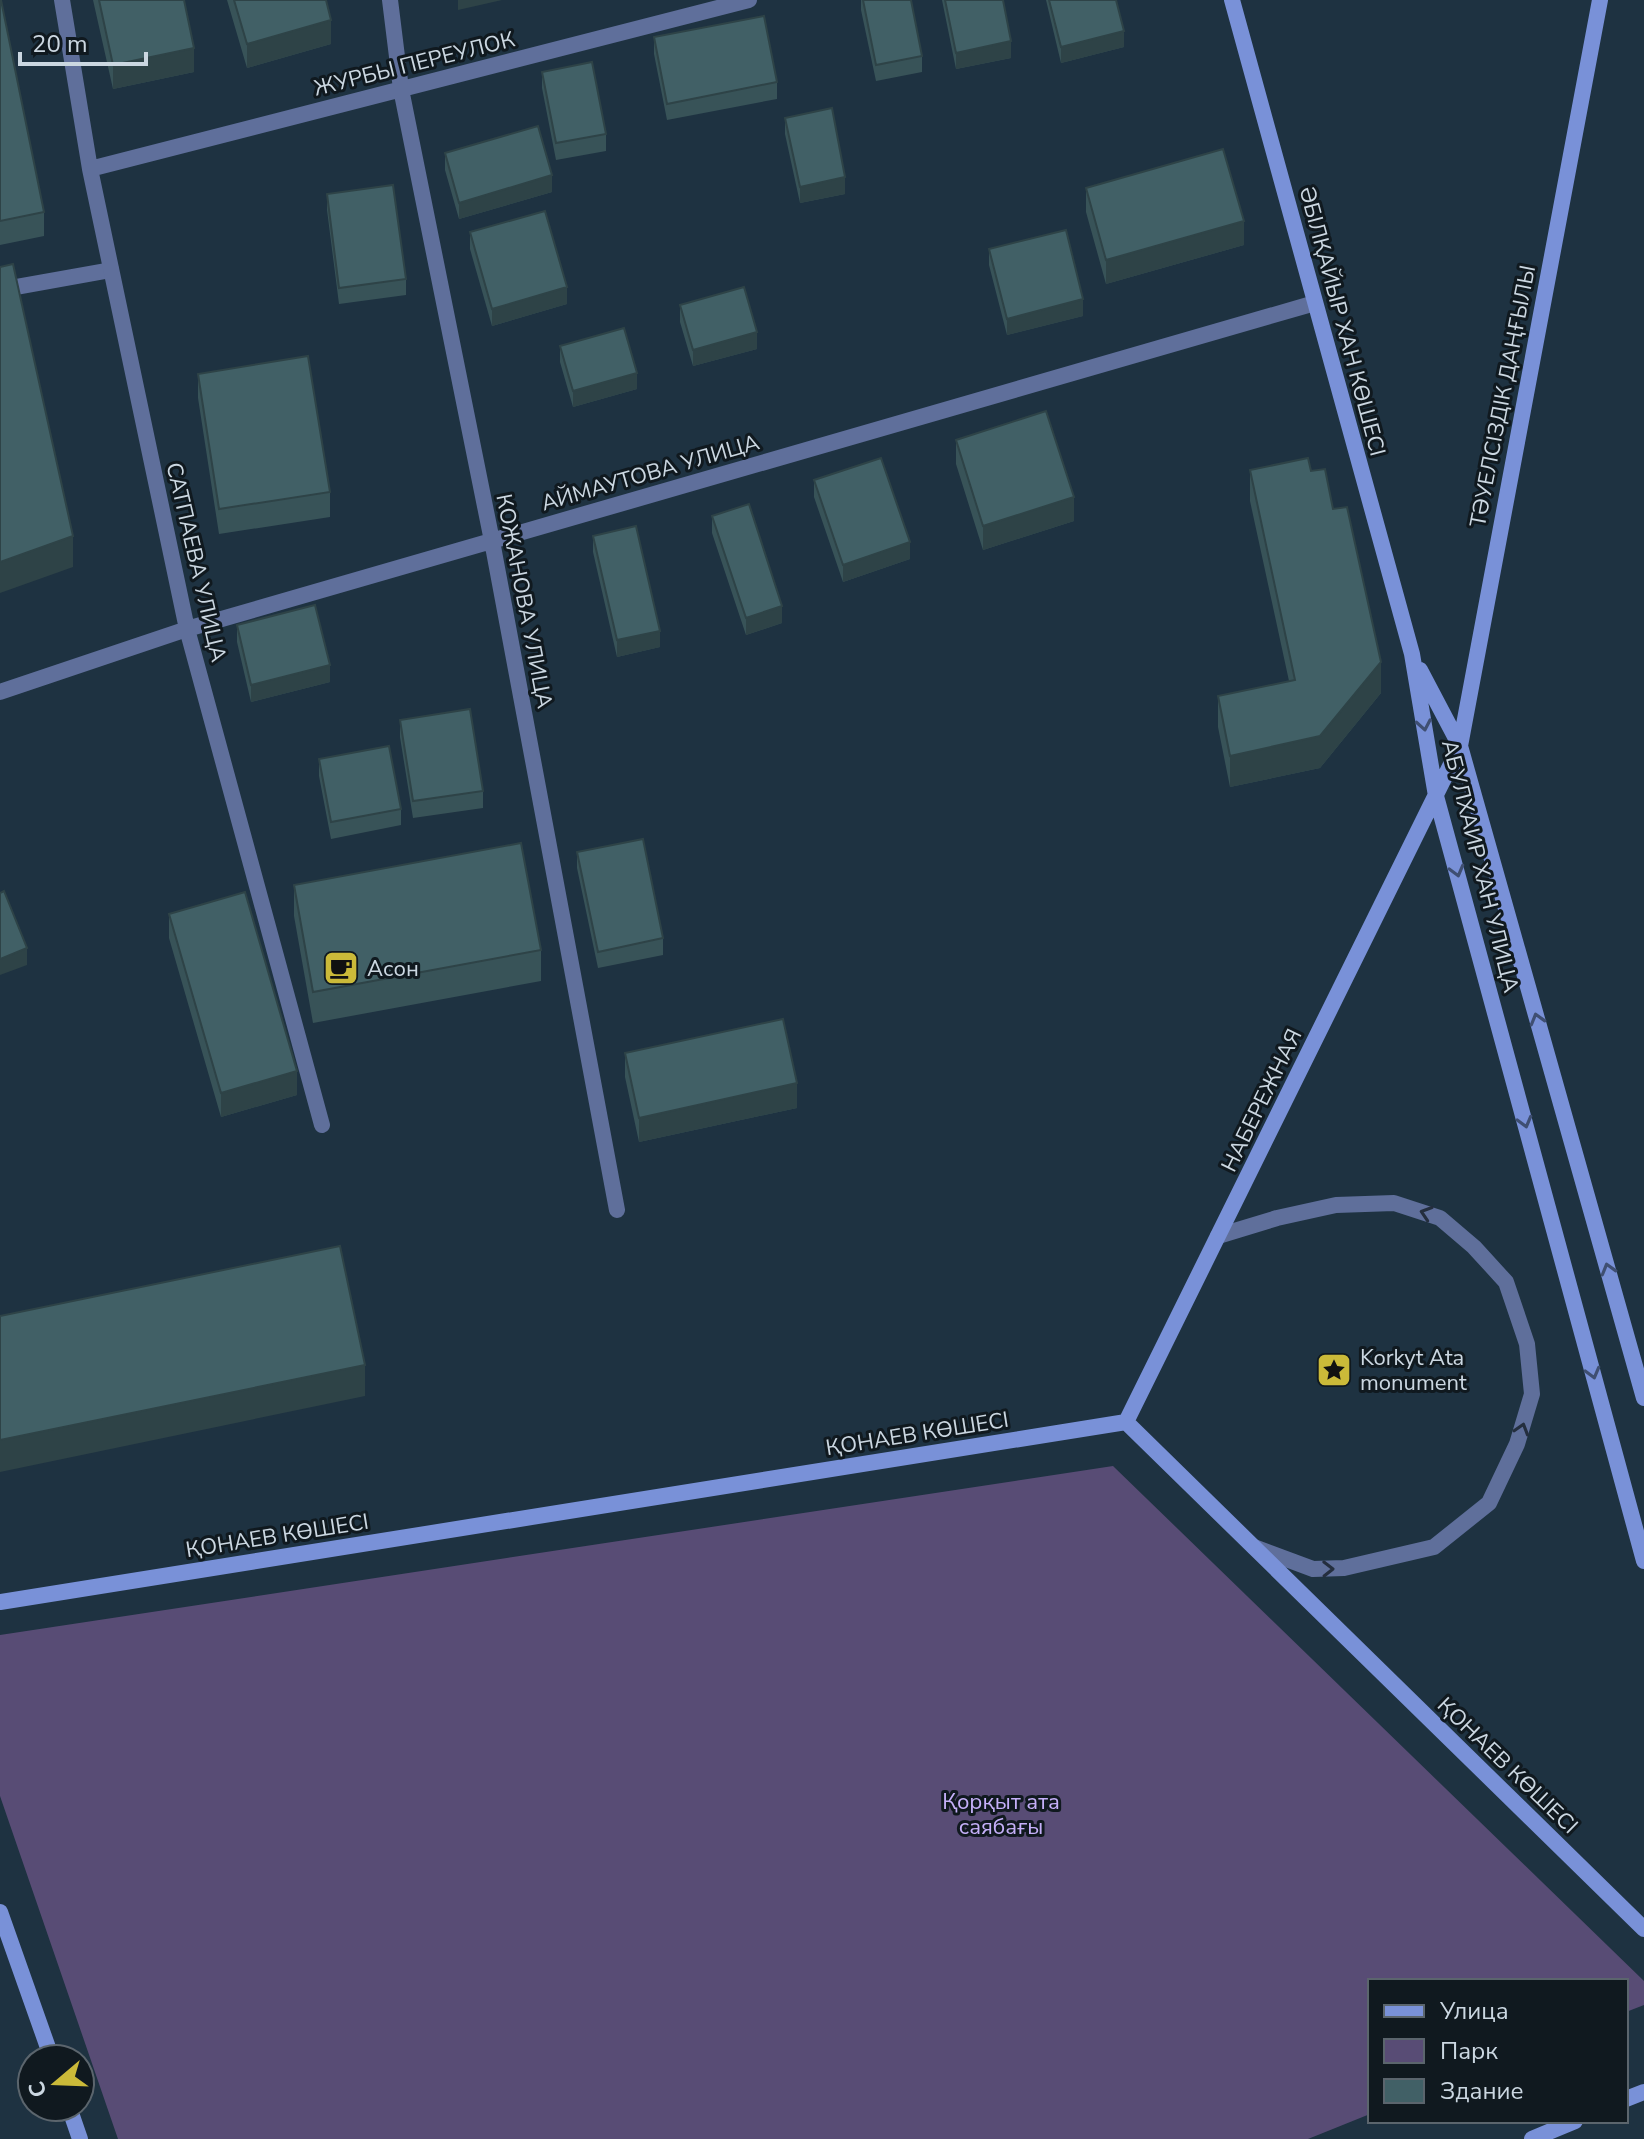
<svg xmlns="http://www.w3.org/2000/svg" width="1644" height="2139" font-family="'Nunito Sans',sans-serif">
<rect width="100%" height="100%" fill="#1e3241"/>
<path fill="#584c75" d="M 1113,1466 L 1644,1981 L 1644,2005 L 1626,2012 L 1626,1981 L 1370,1981 L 1370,2114 L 1308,2139 L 118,2139 L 0,1796 L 0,1635 Z"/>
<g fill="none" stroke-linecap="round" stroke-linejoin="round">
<path stroke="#5f6f9b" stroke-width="16" d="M 0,290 L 111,270
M 1218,1236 L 1277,1218 L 1336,1205 L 1394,1203 L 1440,1218 L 1474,1247 L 1506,1282 L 1527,1344 L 1532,1394 L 1517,1444 L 1489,1503 L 1434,1547 L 1344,1568 L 1313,1569 L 1254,1547"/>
<path stroke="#5f6f9b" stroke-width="16" d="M 62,0 L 90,169 L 187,629 L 322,1125
M 390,0 L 401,89 L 492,541 L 617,1210
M 90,169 L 749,0
M 0,692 L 187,629 L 1315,303"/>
<path stroke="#7991d8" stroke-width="16" d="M 1232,0 L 1412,654 L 1436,796 L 1644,1561
M 1420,670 L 1460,746 L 1644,1398
M 1126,1422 L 1460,746 L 1600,0
M 0,1602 L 1126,1422 L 1644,1929
M 0,1912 L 52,2059
M 1626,2099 L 1644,2092
M 69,2107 L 80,2139
M 1532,2139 L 1575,2121"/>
</g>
<path fill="#385358" d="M 0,0 L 44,212 L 44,236 L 0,245 Z
M 93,0 L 184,0 L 194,72 L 113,89 Z
M 227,0 L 326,0 L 331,44 L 247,68 Z
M 861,0 L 911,0 L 922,56 L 922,72 L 876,81 L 861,10 Z
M 942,0 L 1003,0 L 1011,58 L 956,69 Z
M 1046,0 L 1116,0 L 1124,47 L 1061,63 Z
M 654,37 L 777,82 L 777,99 L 667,120 L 654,54 Z
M 542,72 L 606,134 L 606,151 L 556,160 L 542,88 Z
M 785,118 L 845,194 L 800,203 L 785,134 Z
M 445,153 L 552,192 L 459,219 L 445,170 Z
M 1086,188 L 1244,245 L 1106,284 L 1086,212 Z
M 327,194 L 406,279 L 406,295 L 339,304 L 327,210 Z
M 470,232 L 567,304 L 492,326 L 470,249 Z
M 989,249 L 1083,316 L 1007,335 L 989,265 Z
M 680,305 L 757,349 L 693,366 L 680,322 Z
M 560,346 L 637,389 L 573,407 L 560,362 Z
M 198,374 L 330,492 L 330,517 L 219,534 L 198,398 Z
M 956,440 L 1074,521 L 983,550 L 956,464 Z
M 1250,470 L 1311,471 L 1333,509 L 1381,693 L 1320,768 L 1230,787 L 1218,727 L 1218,696 L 1289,681 L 1250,501 Z
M 814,480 L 910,559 L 843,582 L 814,497 Z
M 712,516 L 782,623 L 746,635 L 712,533 Z
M 593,536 L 660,647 L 617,657 L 593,552 Z
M 237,625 L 330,682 L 251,702 L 237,642 Z
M 400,720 L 483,791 L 483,808 L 413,818 L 400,737 Z
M 319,759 L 401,809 L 401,825 L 331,839 L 319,776 Z
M 577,852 L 663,938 L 663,955 L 598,968 L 577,868 Z
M 294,885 L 541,950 L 541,981 L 313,1023 L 294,916 Z
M 169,914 L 297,1095 L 221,1117 L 169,938 Z
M 625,1053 L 797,1108 L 639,1142 L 625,1077 Z"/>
<path fill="#2e4347" d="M 458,0 L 502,0 L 458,10 Z
M 331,20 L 331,44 L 247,68 L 247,44 Z
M 1124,31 L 1124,47 L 1061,63 L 1061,47 Z
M 1011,41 L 1011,58 L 956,69 L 956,53 Z
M 194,48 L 194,72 L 113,89 L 113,65 Z
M 552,175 L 552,192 L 459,219 L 459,203 Z
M 845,177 L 845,194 L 800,203 L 800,187 Z
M 1244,221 L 1244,245 L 1106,284 L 1106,260 Z
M 567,287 L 567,304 L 492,326 L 492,309 Z
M 1083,299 L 1083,316 L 1007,335 L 1007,319 Z
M 757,332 L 757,349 L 693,366 L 693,350 Z
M 637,373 L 637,389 L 573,407 L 573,391 Z
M 1074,497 L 1074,521 L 983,550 L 983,526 Z
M 73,536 L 73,567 L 0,593 L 0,562 Z
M 910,542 L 910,559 L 843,582 L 843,565 Z
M 782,606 L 782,623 L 746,635 L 746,618 Z
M 660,631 L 660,647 L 617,657 L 617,640 Z
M 1381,662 L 1381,693 L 1320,768 L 1230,787 L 1230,756 Z
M 330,665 L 330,682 L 251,702 L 251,685 Z
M 27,948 L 27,965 L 0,975 L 0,959 Z
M 297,1071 L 297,1095 L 221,1117 L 221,1093 Z
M 797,1083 L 797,1108 L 639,1142 L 639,1118 Z
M 365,1365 L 365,1396 L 0,1472 L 0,1440 Z"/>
<path fill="#416066" stroke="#2e4347" stroke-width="2" d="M 0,0 L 1,0 L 44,212 L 0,221 Z
M 99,0 L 184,0 L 194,48 L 113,65 Z
M 234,0 L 326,0 L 331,20 L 247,44 Z
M 863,0 L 911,0 L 922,56 L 876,65 Z
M 945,0 L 1003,0 L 1011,41 L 956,53 Z
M 1049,0 L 1116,0 L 1124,31 L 1061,47 Z
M 764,16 L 777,82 L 667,104 L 654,37 Z
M 592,62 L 606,134 L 556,143 L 542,72 Z
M 832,108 L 845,177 L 800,187 L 785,118 Z
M 538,126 L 552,175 L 459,203 L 445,153 Z
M 1223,149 L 1244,221 L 1106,260 L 1086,188 Z
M 393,185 L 406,279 L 339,288 L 327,194 Z
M 545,211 L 567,287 L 492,309 L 470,232 Z
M 1066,230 L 1083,299 L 1007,319 L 989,249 Z
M 13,264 L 73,536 L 0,562 L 0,267 Z
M 744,287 L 757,332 L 693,350 L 680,305 Z
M 624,328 L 637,373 L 573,391 L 560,346 Z
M 308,356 L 330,492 L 219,509 L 198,374 Z
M 1046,411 L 1074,497 L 983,526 L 956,440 Z
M 881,458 L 910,542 L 843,565 L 814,480 Z
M 1308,458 L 1311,471 L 1325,469 L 1333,509 L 1347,507 L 1381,662 L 1320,736 L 1230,756 L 1218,696 L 1295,680 L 1250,470 Z
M 749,504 L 782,606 L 746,618 L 712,516 Z
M 636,526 L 660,631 L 617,640 L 593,536 Z
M 315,605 L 330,665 L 251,685 L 237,625 Z
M 470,709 L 483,791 L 413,801 L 400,720 Z
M 389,746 L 401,809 L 331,822 L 319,759 Z
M 643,839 L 663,938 L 598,952 L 577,852 Z
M 521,843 L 541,950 L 313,992 L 294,885 Z
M 4,891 L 27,948 L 0,959 L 0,893 Z
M 245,892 L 297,1071 L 221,1093 L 169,914 Z
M 783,1019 L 797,1083 L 639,1118 L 625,1053 Z
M 340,1246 L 365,1365 L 0,1440 L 0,1316 Z"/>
<defs><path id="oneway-chevron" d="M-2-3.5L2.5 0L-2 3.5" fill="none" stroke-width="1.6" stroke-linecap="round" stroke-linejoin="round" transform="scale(2)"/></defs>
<g stroke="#3f4f72">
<use href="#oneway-chevron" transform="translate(1424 725) rotate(80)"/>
<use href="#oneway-chevron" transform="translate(1457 871) rotate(75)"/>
<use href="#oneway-chevron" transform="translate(1537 1019) rotate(-106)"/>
<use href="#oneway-chevron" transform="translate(1525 1122) rotate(75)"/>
<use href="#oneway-chevron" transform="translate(1608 1269) rotate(-106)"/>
<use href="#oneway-chevron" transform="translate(1593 1373) rotate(75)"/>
</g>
<g stroke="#242e3e">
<use href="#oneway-chevron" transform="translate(1426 1213) rotate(-162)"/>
<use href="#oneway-chevron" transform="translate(1522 1429) rotate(-73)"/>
<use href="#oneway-chevron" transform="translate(1328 1569) rotate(-1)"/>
</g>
<defs>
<g id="cafe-square" transform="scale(1.8)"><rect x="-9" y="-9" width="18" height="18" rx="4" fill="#cbba39" stroke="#10191f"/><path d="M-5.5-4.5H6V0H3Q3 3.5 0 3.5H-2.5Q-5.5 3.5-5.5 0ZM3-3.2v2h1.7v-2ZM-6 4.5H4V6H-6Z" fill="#111"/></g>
<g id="sight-square" transform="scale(1.8)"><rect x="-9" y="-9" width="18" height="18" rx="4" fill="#cbba39" stroke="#10191f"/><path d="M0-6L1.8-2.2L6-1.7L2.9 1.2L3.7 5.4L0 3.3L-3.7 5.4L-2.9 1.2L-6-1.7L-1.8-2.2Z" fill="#111"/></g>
</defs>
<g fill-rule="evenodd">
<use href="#cafe-square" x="341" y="968"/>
<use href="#sight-square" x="1334" y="1370"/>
</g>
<g text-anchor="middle" stroke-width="6" stroke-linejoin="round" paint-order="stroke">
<g font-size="22" fill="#cbd7e1" stroke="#10191f">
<text transform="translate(414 63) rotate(-14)" y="8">ЖУРБЫ ПЕРЕУЛОК</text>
<text transform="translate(1343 321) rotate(75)" y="8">ӘБІЛҚАЙЫР ХАН КӨШЕСІ</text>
<text transform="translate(1502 396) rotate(-79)" y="8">ТӘУЕЛСІЗДІК ДАҢҒЫЛЫ</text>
<text transform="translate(650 472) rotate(-16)" y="8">АЙМАУТОВА УЛИЦА</text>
<text transform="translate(197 562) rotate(77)" y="8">САТПАЕВА УЛИЦА</text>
<text transform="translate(525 601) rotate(79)" y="8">КОЖАНОВА УЛИЦА</text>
<text transform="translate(1481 866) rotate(76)" y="8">АБУЛХАИР ХАН УЛИЦА</text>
<text transform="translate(1261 1100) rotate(-64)" y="8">НАБЕРЕЖНАЯ</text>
<text transform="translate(917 1433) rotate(-9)" y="8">ҚОНАЕВ КӨШЕСІ</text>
<text transform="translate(277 1535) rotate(-9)" y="8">ҚОНАЕВ КӨШЕСІ</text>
<text transform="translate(1508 1765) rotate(44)" y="8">ҚОНАЕВ КӨШЕСІ</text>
</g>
<g font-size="22" fill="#cbd7e1" stroke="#10191f" text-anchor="start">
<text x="367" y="976">Асон</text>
<text x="1360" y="1365">Korkyt Ata<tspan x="1360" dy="25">monument</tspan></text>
</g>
<g font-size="22" fill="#c5b0f9" stroke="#10191f">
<text x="1001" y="1809">Қорқыт ата<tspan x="1001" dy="25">саябағы</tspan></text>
</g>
</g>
<rect x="1368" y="1979" width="260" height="144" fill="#10191f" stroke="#5b656d" stroke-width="2"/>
<rect x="1384" y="2005" width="40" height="12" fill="#7991d8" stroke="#5b656d" stroke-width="2"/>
<text x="1440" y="2019" font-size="24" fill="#cbd7e1">Улица</text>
<rect x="1384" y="2039" width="40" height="24" fill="#584c75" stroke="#5b656d" stroke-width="2"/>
<text x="1440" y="2059" font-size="24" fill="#cbd7e1">Парк</text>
<rect x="1384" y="2079" width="40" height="24" fill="#416066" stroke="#5b656d" stroke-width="2"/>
<text x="1440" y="2099" font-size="24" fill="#cbd7e1">Здание</text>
<g transform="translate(56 2083) rotate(251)"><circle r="38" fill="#10191f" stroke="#5b656d" stroke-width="2"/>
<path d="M0-6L14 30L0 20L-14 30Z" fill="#cbba39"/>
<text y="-12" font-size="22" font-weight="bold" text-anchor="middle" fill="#cbd7e1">С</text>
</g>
<path d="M20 52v12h126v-12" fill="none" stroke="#cbd7e1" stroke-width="4"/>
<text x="32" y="52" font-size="24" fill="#cbd7e1" stroke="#10191f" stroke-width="6" paint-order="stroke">20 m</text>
</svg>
